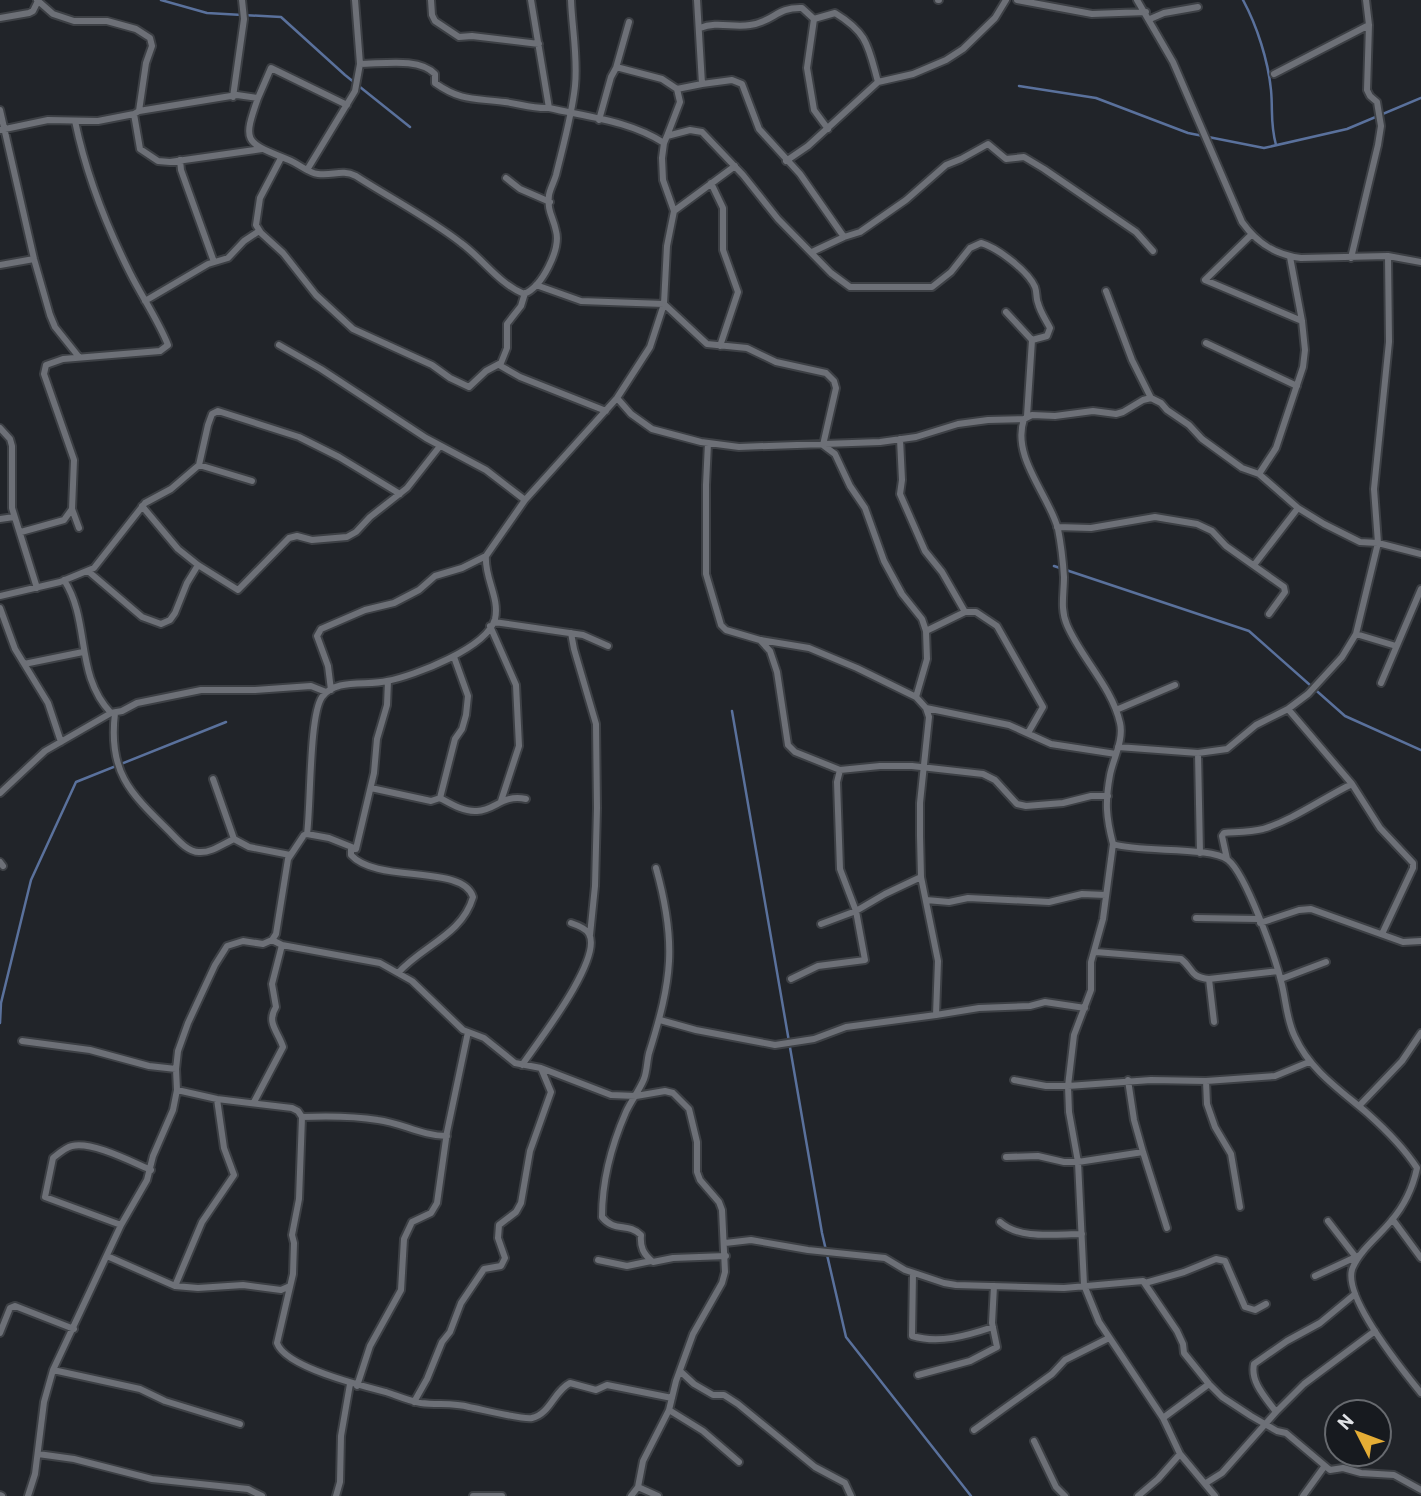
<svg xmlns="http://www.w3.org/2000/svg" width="1421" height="1496" font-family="Barlow,sans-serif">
<rect width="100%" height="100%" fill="#212429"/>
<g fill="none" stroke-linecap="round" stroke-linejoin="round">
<path stroke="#5a719c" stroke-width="2.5" d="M 161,0 L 207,13 L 281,17 L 345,75 L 410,127
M 1243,0 C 1257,26 1268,60 1271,90 C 1273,111 1270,123 1276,145
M 1019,86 L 1096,98 L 1188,133 L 1264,148 L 1347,129 L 1421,98
M 1054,566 L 1249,631 L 1345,716 L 1421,750
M 732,711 L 822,1233 L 846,1337 L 971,1496
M 0,1023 L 1,1003 L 31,880 L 76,782 L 226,722"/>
<g stroke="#3d4045" stroke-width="10">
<path id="minor" d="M 37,0 L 53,14 L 74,21 L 107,21 L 136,29 L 150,38 L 152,46 L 146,63 L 139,111
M 431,0 L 432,15 L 435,21 L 459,37 L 472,36 L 539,44
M 697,0 L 702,84 L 732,80 L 742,84 L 759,129 L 800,174 L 844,237 L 860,232 L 906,200 L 946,165 L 961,159 L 988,144 L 1006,159 L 1024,157 L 1044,169 L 1136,232 L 1153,251
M 938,0 L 939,0
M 1017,0 L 1092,14 L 1146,12
M 1137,0 L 1173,62 L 1242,222 C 1257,243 1275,255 1301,258 L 1388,256 L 1421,262
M 0,18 L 29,13 L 33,11 L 38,1
M 814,19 L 807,68 L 814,110 L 828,129
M 814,19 L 835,13 C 868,33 868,46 878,82
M 1150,19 L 1164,13 L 1198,7
M 700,28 C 717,21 733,28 750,25 C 774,22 776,7 802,8 L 814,19
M 360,64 C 382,64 419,57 435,74 L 435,83 C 462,102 475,98 505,102 C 520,104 534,109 549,108
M 616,68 L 629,22
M 1274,74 L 1369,25
M 677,89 L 702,84
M 233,97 L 244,19 L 242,0
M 258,98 L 271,68 L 347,105
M 0,110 L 34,259 L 50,315 L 55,327 L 79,357
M 134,114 L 140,149 L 158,161 L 170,162 L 262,149
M 599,120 L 611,77 L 616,68 L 620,68 L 662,79 L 677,89 L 680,102 L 667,136
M 0,130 L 48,120 L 98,121 L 134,114 L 139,111 L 237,95 L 258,98 C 242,143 245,142 289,160 C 299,164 308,173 318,174 C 334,176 341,169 356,176 C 390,198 429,218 461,243 C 483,259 498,283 524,294 C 542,287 561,249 556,231 C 553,216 547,212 549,195 C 550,189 554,182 556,175 C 563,146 572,115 575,86 C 578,57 572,28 571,0
M 664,143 L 667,136 L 690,130 L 702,132 L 743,175 L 778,219 L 831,273 L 850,287 L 932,287 L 951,272 L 970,248 L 981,243 C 998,248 1028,271 1035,287 C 1037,292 1036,299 1038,303 C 1040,312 1046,320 1050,328 L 1047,336 L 1032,340
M 281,158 L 260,198 L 256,225 L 261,233 L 283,253 L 316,295 L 353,329 L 432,365 L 450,378 L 469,387 L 486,371 L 501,363 L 507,348 L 507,324 L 521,306 L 525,293
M 180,160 L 181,170 L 214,262
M 786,161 L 808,146 L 878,82 L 913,74 L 946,60 L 963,49 L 995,18 L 1006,0
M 307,170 L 355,91 L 360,64 L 355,0
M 506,178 L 520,189 L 550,202
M 711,183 L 723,208 L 723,250 L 738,292 L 720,346
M 674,211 L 735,166
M 1251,235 L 1205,280 L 1302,321
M 812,252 L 844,237
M 1351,258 L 1378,145 L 1381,126 L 1377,102 L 1370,96 L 1367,90 L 1369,25 L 1366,0
M 0,265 L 34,259
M 536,285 L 581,301 L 664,304 L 707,344 L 747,348 L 776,362 L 826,373 L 834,381 L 836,388 L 823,445 L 835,454 L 850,486 L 865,508 L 884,561 L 902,594 L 922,619 L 926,631 L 927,659 L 916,697 L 926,708 L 929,717 L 920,803 L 920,836 L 921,877 L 938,961 L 936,1015 L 846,1027 L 814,1039 L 775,1045 L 696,1030 L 660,1020
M 1106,291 L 1132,360 L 1151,398
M 145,301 L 208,264 L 228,258 L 244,241 L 259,231
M 1006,312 L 1032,340 L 1027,416
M 1206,343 L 1297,386
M 279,345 L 321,369 L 426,438 L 486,470 L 525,500
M 499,365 L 520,377 L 606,411
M 617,398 L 631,414 L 652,429 L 701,442 L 739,447 L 880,442 L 916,437 L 958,424 L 988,420 L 1024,419 C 1011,457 1049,495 1058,529 C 1061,544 1063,562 1064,577 C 1064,594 1060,609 1067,625 C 1081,658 1112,687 1120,723 C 1124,740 1113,759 1110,775 C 1105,802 1106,817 1113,844 C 1140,853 1210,846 1228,860 C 1246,874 1275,957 1281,981 C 1286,999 1286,1019 1295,1037 C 1310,1070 1340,1090 1367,1113 C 1385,1129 1404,1148 1417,1168 C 1413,1187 1404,1206 1391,1221 C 1379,1236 1361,1249 1353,1267 C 1340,1294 1403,1371 1421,1393
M 1024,419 L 1032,415 L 1055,416 L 1093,411 L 1116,414 L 1123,412 L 1143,400 L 1151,398 L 1161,403 L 1167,410 L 1189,425 L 1202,439 L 1242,468 L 1259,474 L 1298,508 L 1324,524 L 1360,542 L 1378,543 L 1421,554
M 0,428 L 10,439 L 12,446 L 12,508 L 37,588
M 900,439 L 902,480 L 900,494 L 925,551 L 942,572 L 965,612
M 708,443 L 706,485 L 706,574 L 721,625 L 726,630 L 760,640 L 770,651 L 777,672 L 788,745 L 795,752 L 840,770 L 880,766 L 912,766 L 983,774 L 995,780 L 1017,804 L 1026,806 L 1063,803 L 1091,796 L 1108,796
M 199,465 L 252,481
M 1259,474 L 1276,448 L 1303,367 L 1305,350 L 1302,321 L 1290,257
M 142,506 L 178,549 L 198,565 L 238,590 L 289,538 L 297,536 L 312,540 L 347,537 L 356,532 L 370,517 L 407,488 L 440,446
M 72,509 L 79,528
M 0,519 L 14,517
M 1057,527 L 1091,528 L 1155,517 L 1197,524 L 1212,531 L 1226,546 L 1284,587 L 1285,592 L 1269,614
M 21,532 L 64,520 L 72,509 L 74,460 L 44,374 L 46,365 L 63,359 L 160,351 L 168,345 C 158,320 142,297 130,273 C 106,225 86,174 75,121
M 1254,565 L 1298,508
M 88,571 L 142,617 L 161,624 L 170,620 L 175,613 L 187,583 L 198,565
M 64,580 C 91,622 74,674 111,713 L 122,711 L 137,703 L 201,690 L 255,690 L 311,686 L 326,692
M 0,596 L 60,582 L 94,568 L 145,503 L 171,489 L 199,465 L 208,425 L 212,414 L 218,411 L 299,437 L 339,457 L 400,494
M 0,608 L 15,649 L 48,703 L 61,742
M 494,622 L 583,635 L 608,646
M 490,626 L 516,685 L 519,746 L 501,801
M 926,631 L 965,612 L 976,612 L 997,626 L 1043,707 L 1028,733
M 571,633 L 574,649 L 596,724 L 597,808 L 595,886 L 590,935
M 1356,634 L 1396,646
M 761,640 L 809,648 L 857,668 L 916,697
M 24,664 L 83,652
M 388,681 L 387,705 L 377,739 L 374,773 L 356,849 L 351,849 L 351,855 C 377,884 463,864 473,897 C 462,935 423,945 398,973
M 1381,683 L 1421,589
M 331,690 L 328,666 L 317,636 L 321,629 L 365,610 L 394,603 L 419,590 L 435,576 L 462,568 L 486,556
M 926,708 L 1009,725 L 1051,744 L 1116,754
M 1288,709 L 1352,784 L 1380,828 L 1413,863 L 1413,868 L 1382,934
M 1116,710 L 1175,685
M 115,713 C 108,771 129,792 168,830 C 176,838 187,852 199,852 C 211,853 223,844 234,839
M 1118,747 L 1198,753 L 1227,749 L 1256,725 L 1288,709 L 1308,694 L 1342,657 L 1356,634 L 1378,543 L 1374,489 L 1389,342 L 1388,256
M 1198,753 L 1200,853
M 840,770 L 837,782 L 840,869 L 856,911 L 885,894 L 921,877
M 213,779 L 234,839 L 249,847 L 290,855
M 371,788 L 431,801 L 440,798 C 451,804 464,812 477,811 C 496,810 502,794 526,799
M 0,793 L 45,751 L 111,713
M 440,798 L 455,739 L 462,729 L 466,715 L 468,696 L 454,657
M 307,834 L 329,838 L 354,848
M 1113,844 L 1103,919 L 1091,962 L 1091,990 L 1074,1035 L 1068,1086 L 1069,1112 L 1078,1162 L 1084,1285 L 1099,1322 L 1163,1418 L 1180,1454 L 1215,1496
M 1227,859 L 1222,836 L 1224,833 C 1237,832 1251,832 1263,829 C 1293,820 1323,798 1352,784
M 0,862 L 3,866
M 656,868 C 677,943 672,980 649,1053 C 647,1061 647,1071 644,1079 C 639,1091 631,1101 626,1112 C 612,1144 602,1182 602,1217 C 615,1233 628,1222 641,1235 C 640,1247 643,1254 653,1262 L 673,1258 L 726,1256
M 926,900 L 949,902 L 968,898 L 1049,902 L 1082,894 L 1106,895
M 1196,918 L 1258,919
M 1260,923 L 1299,910 L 1311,909 L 1403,942 L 1421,941
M 272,940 L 282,945 L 380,963 L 412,981 L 463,1030 L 484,1038 L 515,1063 L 541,1068 L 611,1095 L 636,1096 L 665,1091 L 673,1093 L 689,1109 L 697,1142 L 697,1172 L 700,1180 L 719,1202 L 722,1210 L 725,1272 L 722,1283 L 693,1334 L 676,1381 L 669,1410 L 643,1461 L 638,1487 L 631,1496
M 1096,952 L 1181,959 C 1194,969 1189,977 1209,979 L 1278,971
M 791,979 L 818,966 L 865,960 L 856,911 L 821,924
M 1209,979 L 1214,1022
M 1281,979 L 1326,962
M 936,1015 L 979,1008 L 1030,1006 L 1045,1002 L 1085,1008
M 22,1041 L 90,1050 L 149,1066 L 176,1069
M 522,1065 C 537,1043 603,959 589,934 C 586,928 577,925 571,923
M 1014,1080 L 1046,1086 L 1068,1086 L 1151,1080 L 1206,1081 L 1275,1076 L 1309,1062
M 1128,1080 L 1134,1120 L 1143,1152
M 1206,1081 L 1207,1104 L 1215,1127 L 1231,1154 L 1240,1207
M 177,1090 L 217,1099 L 292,1108 L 298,1111 L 302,1117 L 299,1199 L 292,1235 L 294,1243 L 293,1274 L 277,1343 C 285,1367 362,1386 386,1392 C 398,1396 409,1401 421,1403 C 437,1405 454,1403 469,1407 C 480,1409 523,1420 532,1418 C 550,1414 554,1391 570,1383 L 596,1390 L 607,1385 L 672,1398
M 254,1102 L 283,1047 C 278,1031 266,1023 276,1007 L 272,984 L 282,945
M 1359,1106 L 1402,1061 L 1421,1033
M 302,1117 C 328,1116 353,1116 378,1120 C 402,1123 422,1136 447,1136
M 1006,1157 L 1038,1156 L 1064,1162 L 1078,1162 L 1143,1152 L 1167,1228
M 1393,1220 L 1421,1258
M 1328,1221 L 1355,1256
M 1000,1222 C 1020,1240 1056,1234 1082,1234
M 121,1225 L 45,1197 L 53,1158 C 58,1154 66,1147 72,1146 C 92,1141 132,1162 151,1170
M 725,1243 L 751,1240 L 808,1250 L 885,1258 L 905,1270 L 944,1283 L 956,1285 L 1064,1288 L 1143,1281 L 1177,1331 L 1183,1344 L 1184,1353 L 1209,1384 L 1222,1397 L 1251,1416 L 1277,1431 L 1286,1433 L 1330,1470 L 1343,1468 L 1361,1473 L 1394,1475 L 1421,1490
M 107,1256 L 175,1286 L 198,1288 L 243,1285 L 281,1290 L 290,1286
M 598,1260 L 627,1266 L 651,1261
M 913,1273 L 912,1336 C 939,1344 966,1336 993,1327
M 1315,1276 L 1360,1255
M 1145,1283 L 1184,1272 L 1216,1259 L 1225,1261 L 1245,1307 L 1255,1310 L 1266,1304
M 175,1286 L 202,1222 L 234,1175 L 224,1148 L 217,1099
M 0,1333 L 10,1308 L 15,1306 L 74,1329
M 53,1370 L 140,1389 L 165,1401 L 240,1424
M 680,1371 L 694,1384 L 713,1395 L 724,1395 L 738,1404 L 815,1467 L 845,1483 L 851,1496
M 918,1375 L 970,1361 L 997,1347 L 992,1323 L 994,1286
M 357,1386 L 370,1346 L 401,1290 L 404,1239 L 412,1222 L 431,1213 L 437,1203 L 447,1132 L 468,1032
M 414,1402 L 427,1379 L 442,1342 L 450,1332 L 461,1303 L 484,1269 L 501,1266 L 505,1258 L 498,1238 L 499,1225 L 516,1212 L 521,1203 L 530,1151 L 551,1092 L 541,1068
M 669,1410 L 703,1431 L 739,1462
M 1276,1412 C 1266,1398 1250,1382 1254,1364 L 1287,1341 L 1320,1323 L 1355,1294
M 1163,1418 L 1209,1384
M 974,1430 L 1052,1374 L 1065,1360 L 1109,1338
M 1034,1441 L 1056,1487 L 1065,1496
M 38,1454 L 74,1459 L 152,1479 L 248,1489 L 262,1496
M 1206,1483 L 1222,1473 L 1276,1412 L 1304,1384 L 1375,1331
M 638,1487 L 658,1496
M 0,1495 L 2,1496
M 28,1496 L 35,1474 L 44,1402 L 53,1370 L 121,1225 L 147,1180 L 153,1156 L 173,1110 L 177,1090 L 176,1069 L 178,1051 L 188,1023 L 215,965 L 227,946 L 243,941 L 263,944 L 272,940 L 276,934 L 288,859 L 304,835 L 307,834 C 311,805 309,716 322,697 C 335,678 367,686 387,681 C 414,676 487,648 495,619 C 500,598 484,577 486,556 L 525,500 L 617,398 L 650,347 L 664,304 L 667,246 L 674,211 L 663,180 L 662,158 L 664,143 C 630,121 588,117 549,108 L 531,0
M 336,1496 L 340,1482 L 341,1436 L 350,1384
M 473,1496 L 502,1496
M 1138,1496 L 1158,1479 L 1180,1454
M 1303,1496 L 1324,1467"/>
</g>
<use href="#minor" stroke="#6d7077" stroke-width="6"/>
</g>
<g transform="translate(1358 1433) rotate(312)"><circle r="33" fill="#171a1f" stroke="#676a6f" stroke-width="2"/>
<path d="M0-5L12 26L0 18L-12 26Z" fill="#e5ad35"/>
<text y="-10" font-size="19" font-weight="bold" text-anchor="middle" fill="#e0e2e6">N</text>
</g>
</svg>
